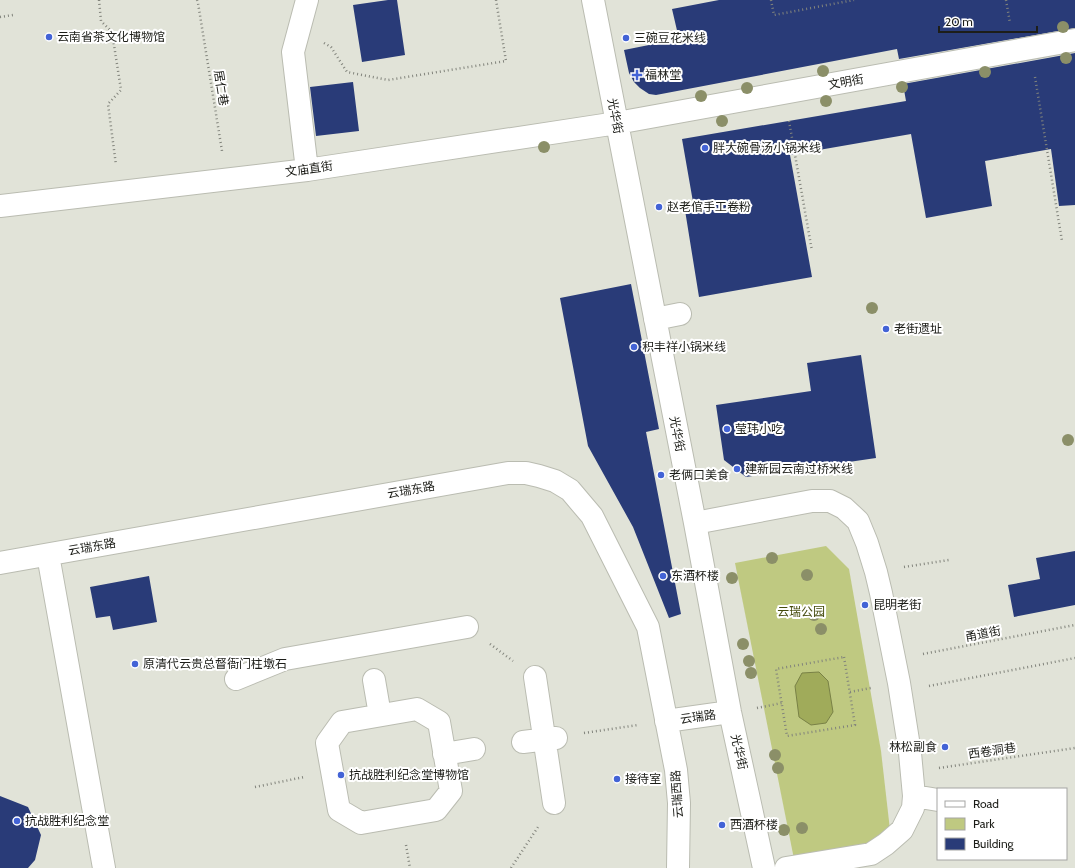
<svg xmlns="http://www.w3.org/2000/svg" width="1075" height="868" font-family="Cabin,'Noto Sans SC',sans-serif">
<rect width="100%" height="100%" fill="#e1e3d8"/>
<path fill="#bfc981" d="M 826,546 L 849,569 L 881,751 L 890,830 L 867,852 L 795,864 L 735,563 Z"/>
<path fill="#a0ab5a" stroke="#798146" d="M 819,672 L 828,681 L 833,712 L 826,723 L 811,725 L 799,717 L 795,686 L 802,673 Z"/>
<path fill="#293b78" d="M 388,0 L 397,0 L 405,55 L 362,62 L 353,5 Z
M 719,0 L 1075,0 L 1075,28 L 899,59 L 897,49 L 656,95 L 649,94 L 640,88 L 634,82 L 629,73 L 624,50 L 679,39 L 672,9 Z
M 1075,53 L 1075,205 L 1059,206 L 1051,149 L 985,161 L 992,206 L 926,218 L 911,134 L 790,155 L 812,277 L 699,297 L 684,204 L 693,202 L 682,139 L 906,101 L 903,84 Z
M 353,82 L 359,131 L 316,136 L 310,87 Z
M 631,284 L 659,429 L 646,432 L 681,614 L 669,618 L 633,527 L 588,446 L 560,298 Z
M 861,355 L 876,458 L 746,477 L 724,460 L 716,405 L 811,391 L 807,363 Z
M 1075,551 L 1075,605 L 1014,617 L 1008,585 L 1040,579 L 1036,558 Z
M 149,576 L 157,622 L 113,630 L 110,616 L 96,618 L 90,587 Z
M 0,796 L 28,807 L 41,835 L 35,860 L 28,868 L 0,868 Z"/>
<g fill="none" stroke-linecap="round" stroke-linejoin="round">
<g stroke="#babcb1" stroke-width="24">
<path id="minor" d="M 307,0 L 293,52 L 307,170
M 593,0 L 695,523 L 730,712 L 764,868
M 0,206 L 307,170 L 617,123 L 1075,40
M 655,319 L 680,314
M 695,523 L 812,501 L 830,501 L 844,508 L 858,521 L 867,543 L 876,572 L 881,593 L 899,683 L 910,753 L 914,796 L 913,808 L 902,830 L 886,844 L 871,854 L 786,868
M 48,555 L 104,868
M 0,563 L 508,473 L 526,473 L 539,476 L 555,481 L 570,490 L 592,516 L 648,627 L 676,770 L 679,803 L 678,868
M 535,677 L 554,803
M 236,679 L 285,659 L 467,627
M 374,680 L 380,715
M 417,709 L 439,722 L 451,791 L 436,810 L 361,823 L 339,810 L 327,743 L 342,722 Z
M 666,721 L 730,712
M 523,742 L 556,738
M 444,754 L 474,749
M 914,796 L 938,800"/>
</g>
<path stroke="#82847c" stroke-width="2.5" stroke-dasharray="1 3" stroke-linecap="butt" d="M 99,0 L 101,21 L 112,32 L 121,90 L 108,104 L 116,165
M 197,0 L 198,3 L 222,151
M 771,0 L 774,15 L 854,0
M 1006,0 L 1010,23
M 0,17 L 13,15
M 324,43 L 331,47 L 347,72 L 388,80 L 506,61 L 496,0
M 1035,77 L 1062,241
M 789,121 L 812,251
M 904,567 L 949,560
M 490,644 L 513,661
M 923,654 L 1075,625
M 844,657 L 855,725 L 787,736 L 776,669 Z
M 929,686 L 1075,658
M 850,692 L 871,688
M 757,708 L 782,703
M 584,733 L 638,725
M 939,768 L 1075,748
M 255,787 L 304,777
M 406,845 L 410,868
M 511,868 L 538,827"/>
<use href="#minor" stroke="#fff" stroke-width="22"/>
</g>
<g fill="#8b8f68">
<circle cx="1063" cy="27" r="6"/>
<circle cx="1066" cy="58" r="6"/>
<circle cx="823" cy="71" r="6"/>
<circle cx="985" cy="72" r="6"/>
<circle cx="902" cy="87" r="6"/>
<circle cx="747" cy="88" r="6"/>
<circle cx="701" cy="96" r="6"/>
<circle cx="826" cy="101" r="6"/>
<circle cx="722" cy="121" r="6"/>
<circle cx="544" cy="147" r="6"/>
<circle cx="872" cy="308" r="6"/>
<circle cx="1068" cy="440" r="6"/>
<circle cx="772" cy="558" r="6"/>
<circle cx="807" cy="575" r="6"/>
<circle cx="732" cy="578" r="6"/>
<circle cx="814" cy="615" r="6"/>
<circle cx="821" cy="629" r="6"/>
<circle cx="743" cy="644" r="6"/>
<circle cx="749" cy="661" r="6"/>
<circle cx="751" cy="673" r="6"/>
<circle cx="775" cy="755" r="6"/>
<circle cx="778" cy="768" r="6"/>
<circle cx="802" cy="828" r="6"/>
<circle cx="784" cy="830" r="6"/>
</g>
<g fill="#4363d6" stroke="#fff" stroke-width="1.5">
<circle cx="49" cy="37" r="4"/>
<circle cx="626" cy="38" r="4"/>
<path d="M635 69h4v4h4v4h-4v4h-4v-4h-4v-4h4z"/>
<circle cx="705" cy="148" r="4"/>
<circle cx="659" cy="207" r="4"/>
<circle cx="886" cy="329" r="4"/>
<circle cx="634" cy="347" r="4"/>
<circle cx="727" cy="429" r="4"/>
<circle cx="737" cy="469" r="4"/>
<circle cx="661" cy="475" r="4"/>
<circle cx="663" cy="576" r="4"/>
<circle cx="865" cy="605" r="4"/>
<circle cx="135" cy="664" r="4"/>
<circle cx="945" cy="747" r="4"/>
<circle cx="341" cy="775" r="4"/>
<circle cx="617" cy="779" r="4"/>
<circle cx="17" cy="821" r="4"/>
<circle cx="722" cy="825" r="4"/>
</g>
<g text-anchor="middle" stroke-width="4" stroke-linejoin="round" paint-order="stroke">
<g font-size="12" fill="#1d1e19" stroke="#fff" text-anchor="start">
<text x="57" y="41">云南省茶文化博物馆</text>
<text x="634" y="42">三碗豆花米线</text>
<text x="645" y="79">福林堂</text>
<text x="713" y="152">胖大碗骨汤小锅米线</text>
<text x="667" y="211">赵老倌手工卷粉</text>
<text x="894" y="333">老街遗址</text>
<text x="642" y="351">积丰祥小锅米线</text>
<text x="735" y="433">莹玮小吃</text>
<text x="745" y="473">建新园云南过桥米线</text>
<text x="669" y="479">老俩口美食</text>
<text x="671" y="580">东酒杯楼</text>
<text x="873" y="609">昆明老街</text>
<text x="143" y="668">原清代云贵总督衙门柱墩石</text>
<text x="937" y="751" text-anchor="end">林松副食</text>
<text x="349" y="779">抗战胜利纪念堂博物馆</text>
<text x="625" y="783">接待室</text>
<text x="25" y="825">抗战胜利纪念堂</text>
<text x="730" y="829">西酒杯楼</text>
</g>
<g font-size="12" fill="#1d1e19" stroke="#fff">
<text transform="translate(846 82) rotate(-10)" y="4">文明街</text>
<text transform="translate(221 88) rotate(81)" y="4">居仁巷</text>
<text transform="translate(615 116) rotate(79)" y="4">光华街</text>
<text transform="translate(309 169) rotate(-8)" y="4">文庙直街</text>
<text transform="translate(677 434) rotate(79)" y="4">光华街</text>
<text transform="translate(411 490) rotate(-10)" y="4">云瑞东路</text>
<text transform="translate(92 547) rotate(-10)" y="4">云瑞东路</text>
<text transform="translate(983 634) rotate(-11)" y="4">甬道街</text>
<text transform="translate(698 717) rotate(-8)" y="4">云瑞路</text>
<text transform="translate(992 751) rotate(-8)" y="4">西卷洞巷</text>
<text transform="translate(739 752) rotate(77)" y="4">光华街</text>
<text transform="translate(677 794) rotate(-94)" y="4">云瑞西路</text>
</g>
<g font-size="12" fill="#454b0d" stroke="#fff">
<text x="801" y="616">云瑞公园</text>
</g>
</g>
<rect x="937" y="788" width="130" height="72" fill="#ffffff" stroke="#a5a5a3"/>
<rect x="945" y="801" width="20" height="6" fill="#ffffff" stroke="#a5a5a3"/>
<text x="973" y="808" font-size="12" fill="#1d1e19">Road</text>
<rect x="945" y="818" width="20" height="12" fill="#bfc981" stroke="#a5a5a3"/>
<text x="973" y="828" font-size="12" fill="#1d1e19">Park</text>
<rect x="945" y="838" width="20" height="12" fill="#293b78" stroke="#a5a5a3"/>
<text x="973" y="848" font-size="12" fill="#1d1e19">Building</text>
<path d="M939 26v6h98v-6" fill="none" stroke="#1d1e19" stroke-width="2"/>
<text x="945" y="26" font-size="12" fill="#1d1e19" stroke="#ffffff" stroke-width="3" paint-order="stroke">20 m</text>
</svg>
